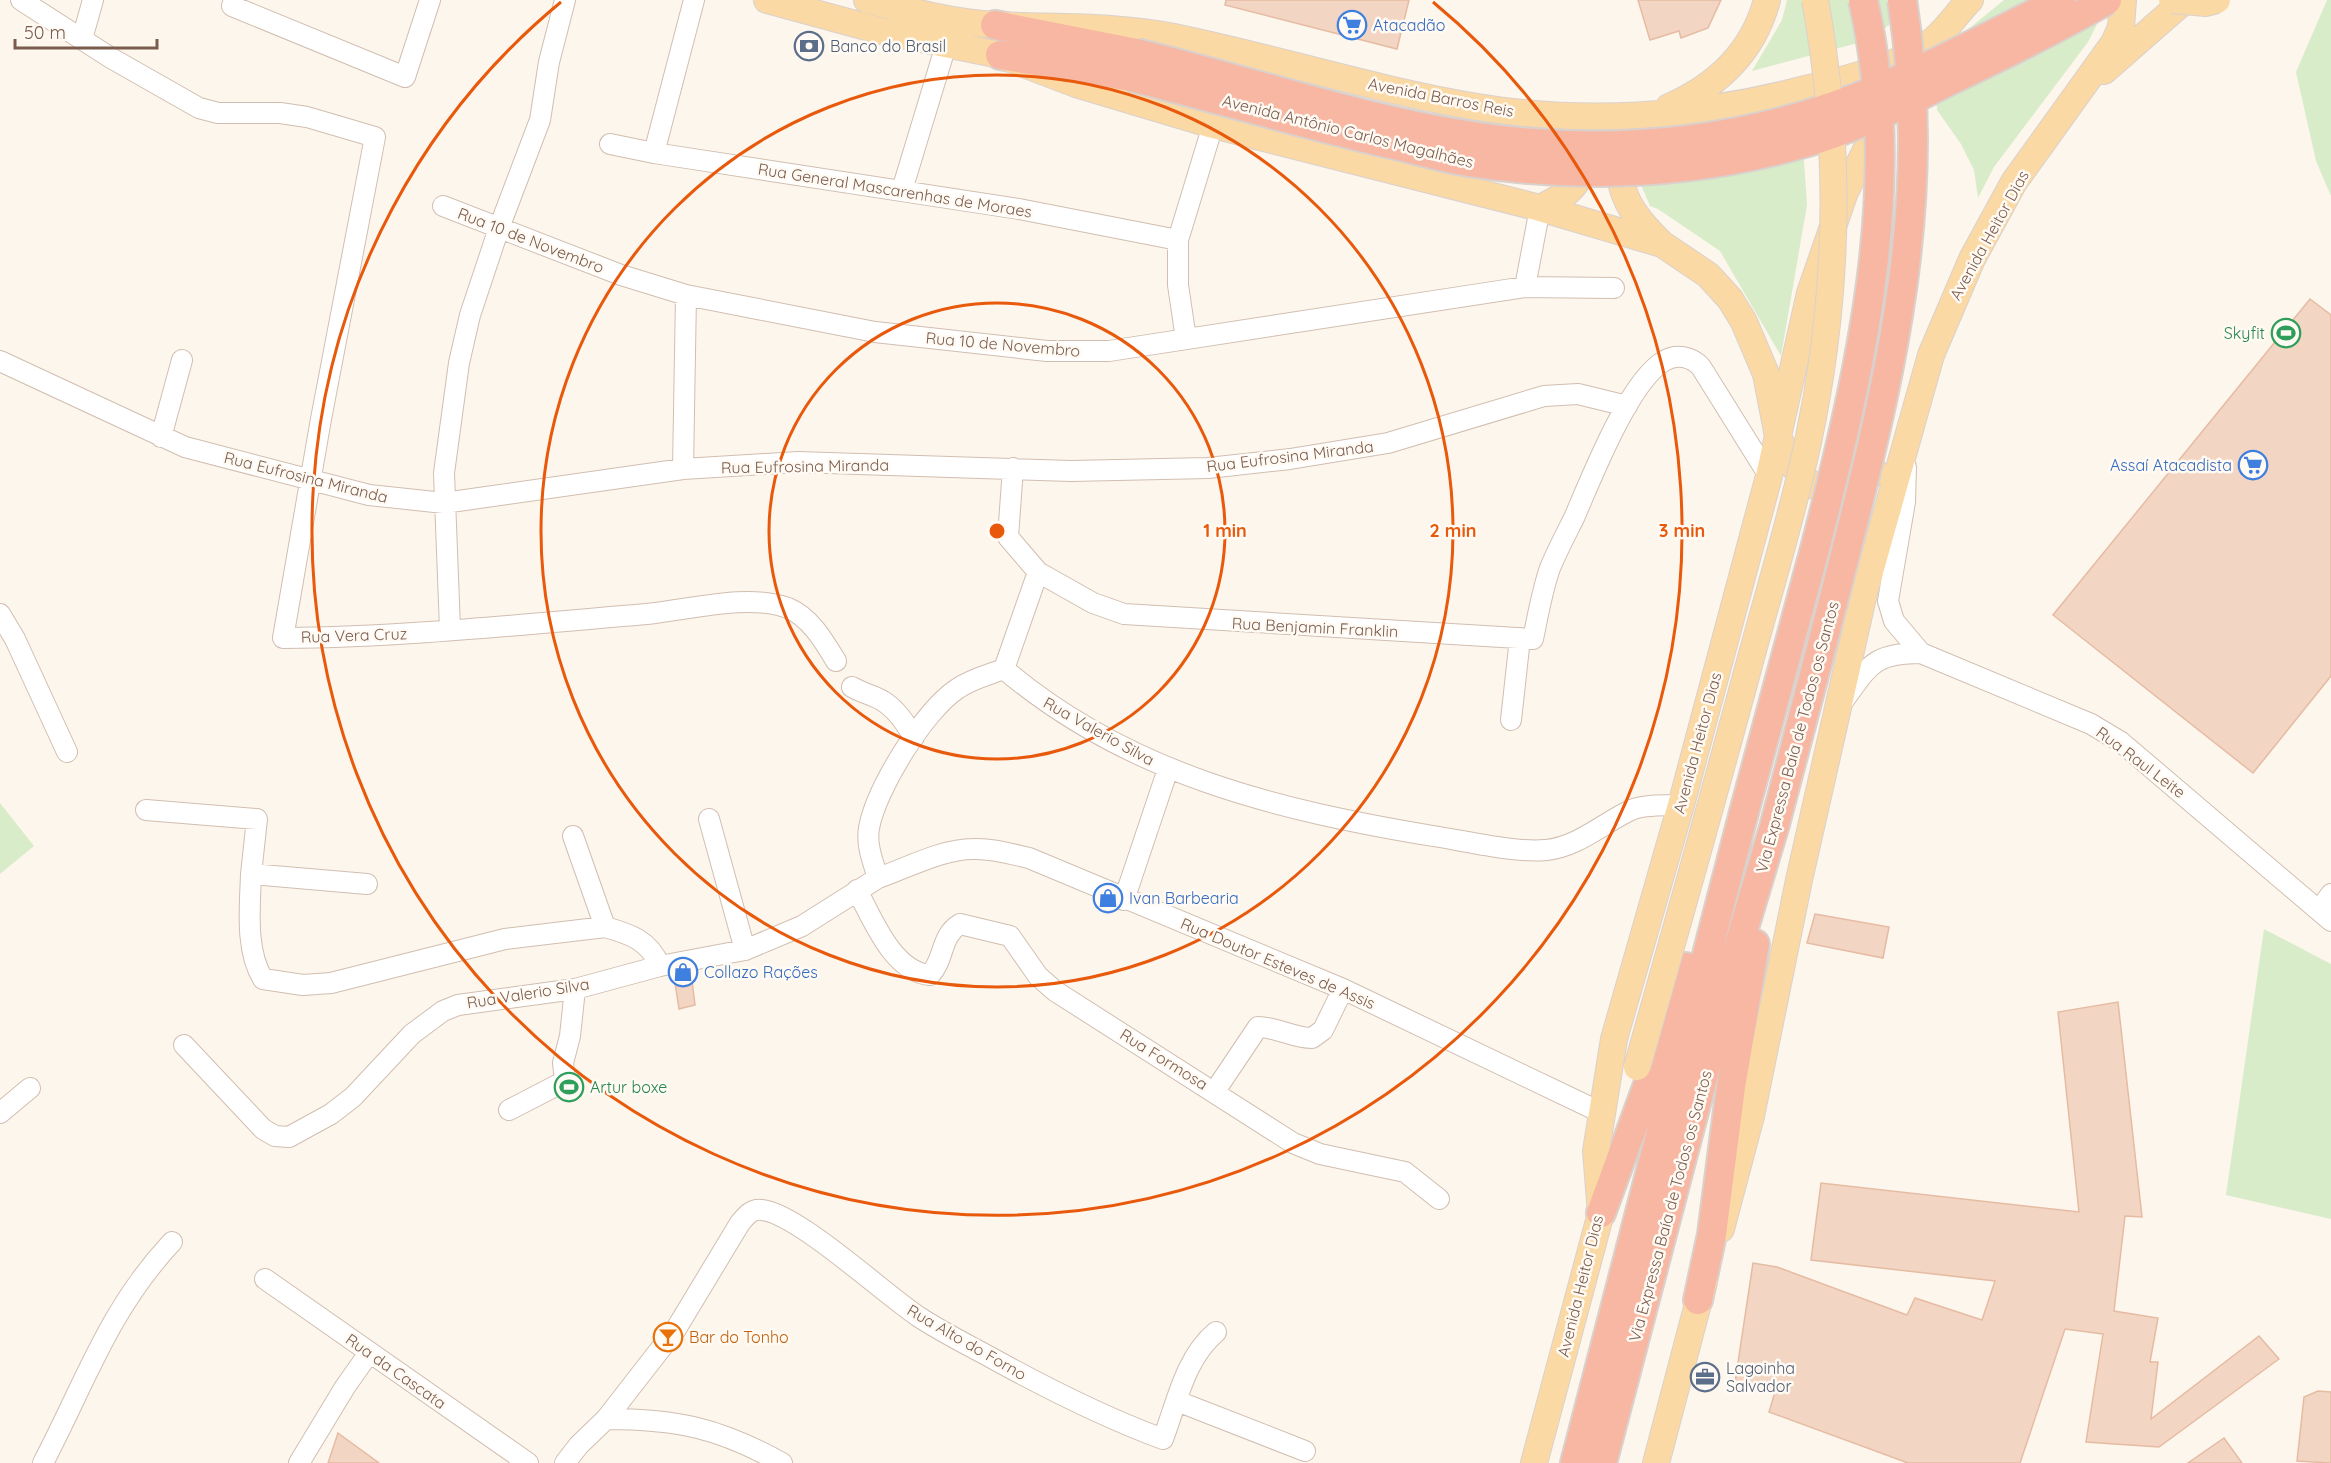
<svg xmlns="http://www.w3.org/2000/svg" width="2331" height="1463" font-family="Quicksand,sans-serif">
<rect width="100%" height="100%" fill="#fdf6ec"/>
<path fill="#d8ecc9" d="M 1787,0 L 1917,0 L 1873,39 L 1752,71 L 1782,20 Z
M 2004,0 L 2100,0 L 2098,22 L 2088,42 L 1994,167 L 1978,198 L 1974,170 L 1961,144 L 1937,110 L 1935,74 L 1966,31 Z
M 2327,0 L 2331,0 L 2331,196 L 2316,161 L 2296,72 Z
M 1799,90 L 1807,205 L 1781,356 L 1720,251 L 1658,209 L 1650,206 L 1638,178 L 1640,126 Z
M 0,803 L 34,846 L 0,874 Z
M 2264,929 L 2331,964 L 2331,1219 L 2226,1195 Z"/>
<path fill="#f3d5c3" stroke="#e6bba3" stroke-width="1.5" d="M 1226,0 L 1409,0 L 1397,49 L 1225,5 Z
M 1638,0 L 1721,0 L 1708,28 L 1681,38 L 1679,31 L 1650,40 Z
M 2310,299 L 2331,315 L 2331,676 L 2253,773 L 2053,615 Z
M 1815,914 L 1889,927 L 1883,958 L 1807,943 Z
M 691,972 L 695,1005 L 679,1009 L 674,976 Z
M 2118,1002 L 2142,1217 L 2125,1216 L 2114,1311 L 2158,1318 L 2150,1362 L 2158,1362 L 2151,1419 L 2259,1336 L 2279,1359 L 2159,1447 L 2086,1442 L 2103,1334 L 2065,1329 L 2020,1463 L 1908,1463 L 1769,1412 L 1775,1392 L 1734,1389 L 1753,1263 L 1777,1267 L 1907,1315 L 1915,1298 L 1982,1320 L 1995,1281 L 1811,1260 L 1821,1183 L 2079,1212 L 2058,1012 Z
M 2318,1391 L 2331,1392 L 2331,1463 L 2297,1461 L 2304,1397 Z
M 338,1433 L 379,1463 L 328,1463 Z
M 2224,1438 L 2242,1463 L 2188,1463 Z"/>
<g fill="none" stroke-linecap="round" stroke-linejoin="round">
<g stroke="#d1beb0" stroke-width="22">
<path id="minor" d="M 21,0 L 111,58 L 199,108 L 218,113 L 280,113 L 307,117 L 375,137 L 321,419 L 283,638 C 405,637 526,624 647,614 C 689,610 747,593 788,608 C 810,617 824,641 836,661
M 234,0 L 232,6 L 405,77 L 430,0
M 82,39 L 93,0
M 610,144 L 654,153 L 1019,209 L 1178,240
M 654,153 L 694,0
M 902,190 L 946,45
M 443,206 L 621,275 L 686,295 L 875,332 L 1047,351 L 1109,351 L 1525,287 L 1614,288
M 1525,287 L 1540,208
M 1186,339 L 1178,285 L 1178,240 L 1213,125
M 0,361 L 185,447 L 369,495 L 444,503 L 683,469 L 798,462 L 1071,471 L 1208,468 L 1290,459 L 1388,443 L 1544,396 L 1578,394 L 1627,406
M 161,437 L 182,360
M 1906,467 L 1905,502 L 1888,601 L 1894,621 L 1921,653
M 1013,468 L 1008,537 L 1038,572
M 683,469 L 686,295
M 0,614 L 15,639 L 67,752
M 450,629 L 444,473 L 459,363 L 470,315 L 499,228 L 540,120 L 549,62 L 565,0
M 1004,669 L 1038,572 L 1093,603 L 1124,614 L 1533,639 C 1538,615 1542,591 1550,568 C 1557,551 1566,534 1574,518 C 1591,479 1629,381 1664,361 C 1677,353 1692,357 1701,367 L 1769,476
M 1004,669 C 1128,774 1277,810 1433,836 C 1466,841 1514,853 1546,850 C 1578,847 1603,823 1631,810 C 1645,804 1665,806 1681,805
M 852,687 C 862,693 873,695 883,701 C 897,710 905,723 914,737
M 1841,704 C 1869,667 1871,653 1921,653 L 2091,724 L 2121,742 L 2331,921
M 1511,720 L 1520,638
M 146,810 L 257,819 L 251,874
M 709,819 L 745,950
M 573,836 L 605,927 C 630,934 649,940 660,966
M 878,878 C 907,868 942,849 973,849 C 992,848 1011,854 1029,858 L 1343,989 L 1600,1112
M 367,884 L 251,874 C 250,907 245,950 263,979 L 303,985 L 331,983 L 505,939 L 605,927
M 857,890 C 873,920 893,972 930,975 C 945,959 940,936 960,924 L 1010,936 L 1038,976 L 1055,991 L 1293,1143 L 1320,1154 L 1405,1172 L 1439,1199
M 1124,900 L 1168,769
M 2319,910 L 2331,894
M 184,1045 L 263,1129 L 275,1136 L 289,1137 L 331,1114 L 353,1097 L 412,1034 L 443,1011 L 458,1005 L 575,989 L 660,966 L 745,950 L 802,926 L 878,878 C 873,862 866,845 869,828 C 876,789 924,711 957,689 C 971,679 988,675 1004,669
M 1215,1091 L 1258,1027 C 1277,1027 1293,1038 1312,1038 L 1323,1030 L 1343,989
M 509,1110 L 565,1081 L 563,1063 L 570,1036 L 575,989
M 0,1113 L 30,1088
M 265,1279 L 528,1463
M 1177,1401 L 1305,1451
M 606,1419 C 677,1419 719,1428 782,1463
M 43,1463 C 85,1383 109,1309 172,1242
M 299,1463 L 345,1387 L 369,1353
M 565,1463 L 579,1445 L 606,1419 L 676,1329 L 740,1223 C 746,1216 752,1208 762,1210 C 798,1214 883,1293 919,1317 C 942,1332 966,1344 990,1357 C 1046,1388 1103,1417 1163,1439 C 1177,1402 1185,1358 1216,1332"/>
</g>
<g stroke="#dad1cd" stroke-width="28">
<path id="major" d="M 767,0 L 881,31 L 1000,55 L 1076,84 L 1213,125 L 1540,208 L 1662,244 L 1708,275 L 1730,299 L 1744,322 L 1766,374 L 1778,436 L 1787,457 L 1801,476 L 1814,486 L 1848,490 L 1875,472
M 867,0 C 909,11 954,23 997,25 C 1058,28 1113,25 1174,37 C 1276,58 1375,90 1477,107 C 1582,124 1694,118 1797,91 C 1841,80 1887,71 1926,46 C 1943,35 1956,14 1970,0
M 2104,71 L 2185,0
M 1904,82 L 1929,45
M 1669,107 C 1717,86 1753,53 1767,0
M 1622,151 C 1613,190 1634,217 1660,242
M 1540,208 C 1567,195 1584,185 1584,152
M 1721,1229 L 1751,1116 L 1799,880 L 1864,593 L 1931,355 L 1972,259 L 2014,182 L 2114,43 L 2121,27 L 2123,0
M 1534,1463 L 1601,1213 L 1596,1151 L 1614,1039 L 1681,805 L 1769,476 L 1810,293 L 1845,192 L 1882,118
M 1656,1463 L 1704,1281"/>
</g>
<g stroke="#dad1cd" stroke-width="32">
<path id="highway" d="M 995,25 L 1136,53
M 1000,55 L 1131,77
M 1601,1213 L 1653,1071 L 1686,967
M 1698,1300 L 1712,1234 L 1731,1087 L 1755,944
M 1575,1463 L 1743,816
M 1602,1463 L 1729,978 L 1775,824"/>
</g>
<use href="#minor" stroke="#fff" stroke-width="20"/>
<use href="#major" stroke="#fbd9a5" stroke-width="26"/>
<use href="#highway" stroke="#f7b7a3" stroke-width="28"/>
<g stroke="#dad1cd" stroke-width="28" stroke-linecap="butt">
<path id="major-bridge" d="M 2172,0 L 2206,3 L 2217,0
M 1637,1067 C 1675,933 1713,799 1749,665 C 1769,591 1792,517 1808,442 C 1839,296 1842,147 1815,0"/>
</g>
<g stroke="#dad1cd" stroke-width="32" stroke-linecap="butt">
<path id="highway-bridge" d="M 1136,53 C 1250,80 1363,121 1479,137 C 1617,157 1759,142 1887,85 C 1946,59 2004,29 2061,0
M 1131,77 C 1219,99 1306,125 1395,145 C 1421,151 1448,159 1475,163 C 1587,179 1702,174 1811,141 C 1858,127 1903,104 1947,82 C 2002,56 2055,30 2107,0
M 1743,816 C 1767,726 1792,635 1816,545 C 1861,369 1905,181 1863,0
M 1775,824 C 1799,732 1824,639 1847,547 C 1894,364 1933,189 1902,0"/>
</g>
<use href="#major-bridge" stroke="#fbd9a5" stroke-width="26"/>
<use href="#highway-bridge" stroke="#f7b7a3" stroke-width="28"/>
</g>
<g fill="none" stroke="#e8590c" stroke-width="3">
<circle cx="997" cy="531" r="228"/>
<circle cx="997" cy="531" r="456"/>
<path d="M1433 2A685 685 0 1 1 561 2"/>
</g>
<defs>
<g id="supermarket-ring" transform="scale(1.5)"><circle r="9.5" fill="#fffaf3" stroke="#3f7fe0" stroke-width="1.5"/><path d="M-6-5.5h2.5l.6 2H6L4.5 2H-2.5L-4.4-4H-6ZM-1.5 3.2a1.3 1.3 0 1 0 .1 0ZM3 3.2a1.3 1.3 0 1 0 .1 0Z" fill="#3f7fe0"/></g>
<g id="bank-ring" transform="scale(1.5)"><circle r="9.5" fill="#fffaf3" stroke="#5c6f8a" stroke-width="1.5"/><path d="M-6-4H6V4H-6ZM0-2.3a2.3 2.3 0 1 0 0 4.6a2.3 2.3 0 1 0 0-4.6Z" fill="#5c6f8a"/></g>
<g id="stadium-ring" transform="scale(1.5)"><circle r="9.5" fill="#fffaf3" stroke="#2e9e5b" stroke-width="1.5"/><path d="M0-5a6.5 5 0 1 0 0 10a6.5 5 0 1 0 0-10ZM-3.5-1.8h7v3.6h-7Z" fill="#2e9e5b"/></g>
<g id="shop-ring" transform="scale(1.5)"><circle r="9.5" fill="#fffaf3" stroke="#3f7fe0" stroke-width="1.5"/><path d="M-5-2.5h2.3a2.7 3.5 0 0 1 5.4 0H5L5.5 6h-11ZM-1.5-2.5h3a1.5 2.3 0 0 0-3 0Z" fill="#3f7fe0"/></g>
<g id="bar-ring" transform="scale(1.5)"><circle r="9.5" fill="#fffaf3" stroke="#e8710a" stroke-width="1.5"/><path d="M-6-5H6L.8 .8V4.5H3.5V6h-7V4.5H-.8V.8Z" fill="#e8710a"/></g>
<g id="office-ring" transform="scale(1.5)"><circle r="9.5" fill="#fffaf3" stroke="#5c6f8a" stroke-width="1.5"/><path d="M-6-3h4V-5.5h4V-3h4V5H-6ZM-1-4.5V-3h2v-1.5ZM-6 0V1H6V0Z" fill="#5c6f8a"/></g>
</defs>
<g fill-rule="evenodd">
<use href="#supermarket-ring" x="1352" y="25"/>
<use href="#bank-ring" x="809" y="46"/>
<use href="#stadium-ring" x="2286" y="333"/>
<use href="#supermarket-ring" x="2253" y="465"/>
<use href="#shop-ring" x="1108" y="898"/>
<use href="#shop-ring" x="683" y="972"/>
<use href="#stadium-ring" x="569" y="1087"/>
<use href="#bar-ring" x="668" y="1337"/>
<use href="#office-ring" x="1705" y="1377"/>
</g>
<g text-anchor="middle" stroke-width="5" stroke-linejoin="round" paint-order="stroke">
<g font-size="16" fill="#366cbe" stroke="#fffaf3" text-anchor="start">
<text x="1373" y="31">Atacadão</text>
<text x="2232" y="471" text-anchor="end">Assaí Atacadista</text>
<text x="1129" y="904">Ivan Barbearia</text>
<text x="704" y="978">Collazo Rações</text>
</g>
<g font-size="16" fill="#4e5e75" stroke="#fffaf3" text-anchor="start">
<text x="830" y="52">Banco do Brasil</text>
<text x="1726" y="1374">Lagoinha<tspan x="1726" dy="18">Salvador</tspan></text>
</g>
<g font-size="16" fill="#7a5c4d" stroke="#fffaf3">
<text transform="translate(1441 97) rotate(11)" y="6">Avenida Barros Reis</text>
<text transform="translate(1348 131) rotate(14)" y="6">Avenida Antônio Carlos Magalhães</text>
<text transform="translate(895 190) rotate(9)" y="6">Rua General Mascarenhas de Moraes</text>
<text transform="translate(1989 235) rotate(-61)" y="6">Avenida Heitor Dias</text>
<text transform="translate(531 240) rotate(21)" y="6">Rua 10 de Novembro</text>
<text transform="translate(1003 344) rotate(5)" y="6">Rua 10 de Novembro</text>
<text transform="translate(1290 456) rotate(-7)" y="6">Rua Eufrosina Miranda</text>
<text transform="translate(805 466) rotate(-1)" y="6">Rua Eufrosina Miranda</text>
<text transform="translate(306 477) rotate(14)" y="6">Rua Eufrosina Miranda</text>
<text transform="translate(1315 627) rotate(3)" y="6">Rua Benjamin Franklin</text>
<text transform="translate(354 635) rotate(-2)" y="6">Rua Vera Cruz</text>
<text transform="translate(1099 731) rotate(29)" y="6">Rua Valerio Silva</text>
<text transform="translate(1797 737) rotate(-75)" y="6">Via Expressa Baía de Todos os Santos</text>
<text transform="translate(1697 743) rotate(-75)" y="6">Avenida Heitor Dias</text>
<text transform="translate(2141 762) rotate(37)" y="6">Rua Raul Leite</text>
<text transform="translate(1278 963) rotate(23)" y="6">Rua Doutor Esteves de Assis</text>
<text transform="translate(528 993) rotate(-9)" y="6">Rua Valerio Silva</text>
<text transform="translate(1164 1059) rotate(32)" y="6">Rua Formosa</text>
<text transform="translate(1670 1206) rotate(-75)" y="6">Via Expressa Baía de Todos os Santos</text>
<text transform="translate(1580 1286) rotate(-76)" y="6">Avenida Heitor Dias</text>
<text transform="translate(967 1342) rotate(30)" y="6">Rua Alto do Forno</text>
<text transform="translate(396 1371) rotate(35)" y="6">Rua da Cascata</text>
</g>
<g font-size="16" fill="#27864d" stroke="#fffaf3" text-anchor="end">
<text x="2265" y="339">Skyfit</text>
<text x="590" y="1093" text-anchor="start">Artur boxe</text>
</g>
<g font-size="16" fill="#c56008" stroke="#fffaf3" text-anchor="start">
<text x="689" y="1343">Bar do Tonho</text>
</g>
</g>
<circle cx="997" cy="531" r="9" fill="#e8590c" stroke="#fffaf3" stroke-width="3"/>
<g font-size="18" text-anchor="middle" font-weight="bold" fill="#e8590c" stroke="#fffaf3" stroke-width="5" stroke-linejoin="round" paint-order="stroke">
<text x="1225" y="537">1 min</text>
<text x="1453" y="537">2 min</text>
<text x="1682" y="537">3 min</text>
</g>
<path d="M15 39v9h142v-9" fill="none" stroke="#7a5c4d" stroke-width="3"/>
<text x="24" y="39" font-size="18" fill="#7a5c4d" stroke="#fffaf3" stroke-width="4.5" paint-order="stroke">50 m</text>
</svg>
